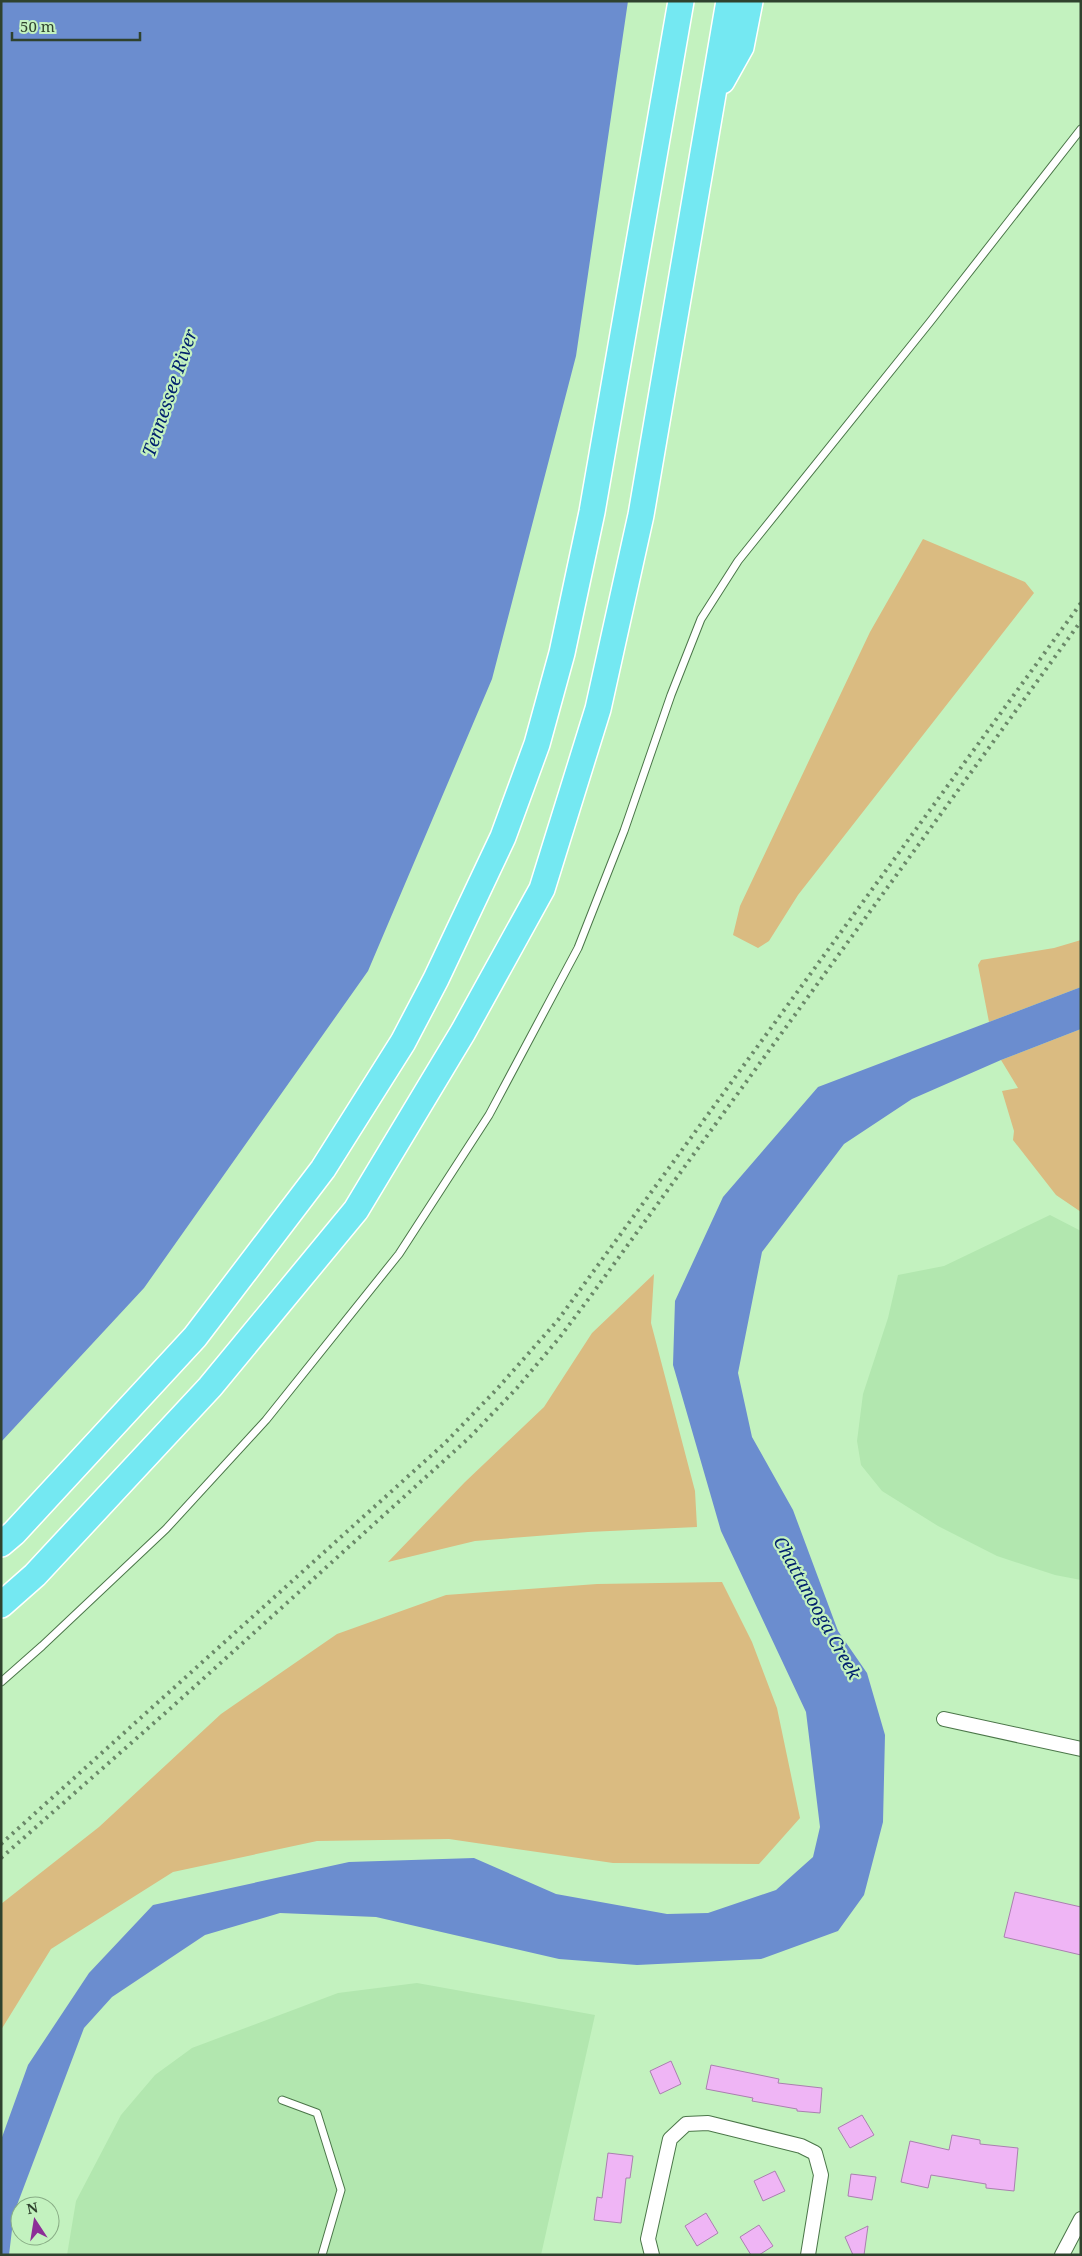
<svg xmlns="http://www.w3.org/2000/svg" width="1082" height="2256" font-family="'Noto Serif',serif">
<rect width="100%" height="100%" fill="#c3f2bf"/>
<path fill="#b2e7af" d="M 1050,1215 L 1081,1231 L 1081,1580 L 1055,1575 L 997,1556 L 938,1526 L 882,1491 L 861,1465 L 857,1441 L 863,1394 L 888,1318 L 898,1275 L 944,1266 Z
M 417,1983 L 595,2015 L 541,2255 L 67,2255 L 76,2201 L 121,2115 L 155,2075 L 192,2048 L 338,1993 Z"/>
<path fill="#dabb81" d="M 923,539 L 1025,582 L 1034,593 L 798,895 L 769,941 L 758,948 L 733,935 L 740,906 L 870,632 Z
M 1081,940 L 1081,987 L 989,1022 L 978,965 L 981,960 L 1054,948 Z
M 1081,1029 L 1081,1212 L 1056,1195 L 1013,1140 L 1014,1131 L 1002,1091 L 1018,1088 L 1001,1060 Z
M 654,1274 L 651,1323 L 695,1491 L 697,1527 L 588,1532 L 475,1541 L 388,1562 L 465,1482 L 544,1407 L 592,1333 Z
M 722,1582 L 752,1642 L 777,1708 L 800,1818 L 759,1864 L 613,1863 L 449,1839 L 317,1841 L 173,1872 L 51,1949 L 1,2030 L 1,1904 L 99,1827 L 221,1714 L 337,1634 L 446,1595 L 597,1584 Z"/>
<path fill="#6b8dcf" d="M 1,1 L 628,1 L 576,356 L 492,679 L 368,971 L 144,1288 L 1,1442 Z
M 1081,987 L 1081,1029 L 1001,1060 L 912,1099 L 844,1144 L 762,1252 L 738,1373 L 752,1437 L 793,1510 L 838,1631 L 867,1673 L 885,1735 L 883,1822 L 864,1895 L 838,1931 L 761,1959 L 637,1965 L 559,1959 L 376,1917 L 280,1913 L 205,1935 L 112,1997 L 84,2028 L 14,2213 L 9,2255 L 1,2255 L 1,2140 L 28,2065 L 89,1973 L 153,1905 L 349,1862 L 474,1858 L 556,1894 L 667,1914 L 708,1913 L 776,1890 L 813,1857 L 820,1827 L 806,1712 L 721,1531 L 673,1365 L 675,1301 L 723,1197 L 818,1087 Z"/>
<path fill="#efb5f5" stroke="#aa80af" d="M 1015,1892 L 1081,1907 L 1081,1955 L 1004,1937 Z
M 671,2061 L 681,2084 L 660,2094 L 650,2071 Z
M 711,2065 L 779,2079 L 778,2083 L 822,2088 L 820,2113 L 797,2111 L 797,2109 L 752,2101 L 753,2098 L 706,2089 Z
M 862,2115 L 874,2135 L 850,2148 L 838,2128 Z
M 952,2135 L 980,2140 L 980,2144 L 1018,2148 L 1014,2191 L 986,2188 L 986,2184 L 931,2175 L 928,2188 L 901,2182 L 910,2141 L 949,2150 Z
M 608,2153 L 633,2156 L 630,2178 L 626,2178 L 621,2223 L 594,2220 L 597,2197 L 602,2198 Z
M 775,2171 L 785,2191 L 763,2201 L 754,2181 Z
M 851,2174 L 876,2177 L 872,2200 L 848,2196 Z
M 706,2213 L 718,2233 L 697,2246 L 685,2226 Z
M 759,2225 L 773,2246 L 759,2255 L 751,2255 L 740,2237 Z
M 868,2226 L 864,2255 L 853,2255 L 845,2237 Z"/>
<g fill="none" stroke-linecap="round" stroke-linejoin="round">
<g stroke="#4b7649" stroke-width="9">
<path id="lane" d="M 1,1682 L 42,1646 L 166,1529 L 266,1420 L 399,1254 L 489,1115 L 578,948 L 624,831 L 671,695 L 701,619 L 738,561 L 930,322 L 1081,129
M 282,2100 L 317,2113 L 341,2190 L 322,2255"/>
</g>
<g stroke="#4b7649" stroke-width="16">
<path id="street" d="M 944,1719 L 1081,1749
M 652,2255 L 648,2239 L 670,2139 L 686,2124 L 708,2123 L 801,2146 L 815,2153 L 821,2175 L 808,2255
M 1062,2255 L 1081,2219"/>
</g>
<g stroke="#fff" stroke-width="28">
<path id="highway" d="M 722,81 L 741,47 L 750,1
M 1,1544 L 14,1533 L 195,1337 L 323,1169 L 403,1042 L 436,979 L 503,837 L 537,744 L 562,653 L 592,512 L 681,1
M 1,1605 L 35,1575 L 210,1387 L 356,1210 L 463,1032 L 542,889 L 598,709 L 641,515 L 729,1"/>
</g>
<use href="#lane" stroke="#fff" stroke-width="7"/>
<use href="#street" stroke="#fff" stroke-width="14"/>
<use href="#highway" stroke="#74e8f2" stroke-width="25"/>
<path stroke="#6b8969" stroke-width="4" stroke-dasharray="2.5 5" stroke-linecap="butt" d="M 1,1844 L 445,1443 L 497,1389 L 558,1320 L 1081,603
M 1,1858 L 172,1707 L 469,1438 L 517,1388 L 560,1337 L 590,1297 L 1081,621"/>
</g>
<g text-anchor="middle" stroke-width="4.5" stroke-linejoin="round" paint-order="stroke">
<g font-size="18" font-style="italic" fill="#02216d" stroke="#c3f2bf">
<text transform="translate(170 393) rotate(-71)" y="6">Tennessee River</text>
<text transform="translate(817 1608) rotate(61)" y="6">Chattanooga Creek</text>
</g>
</g>
<rect width="1082" height="2256" fill="none" stroke="#2f422e" stroke-width="5"/>
<g transform="translate(35 2221) rotate(348)"><circle r="24" fill="#c3f2bf" stroke="#88ac85"/>
<path d="M0-4L9 19L0 12L-9 19Z" fill="#8c2e97"/>
<text y="-8" font-size="14" font-weight="bold" text-anchor="middle" fill="#2f422e">N</text>
</g>
<path d="M12 32v8h128v-8" fill="none" stroke="#2f422e" stroke-width="2.5"/>
<text x="20" y="32" font-size="15" fill="#2f422e" stroke="#c3f2bf" stroke-width="4" paint-order="stroke">50 m</text>
</svg>
